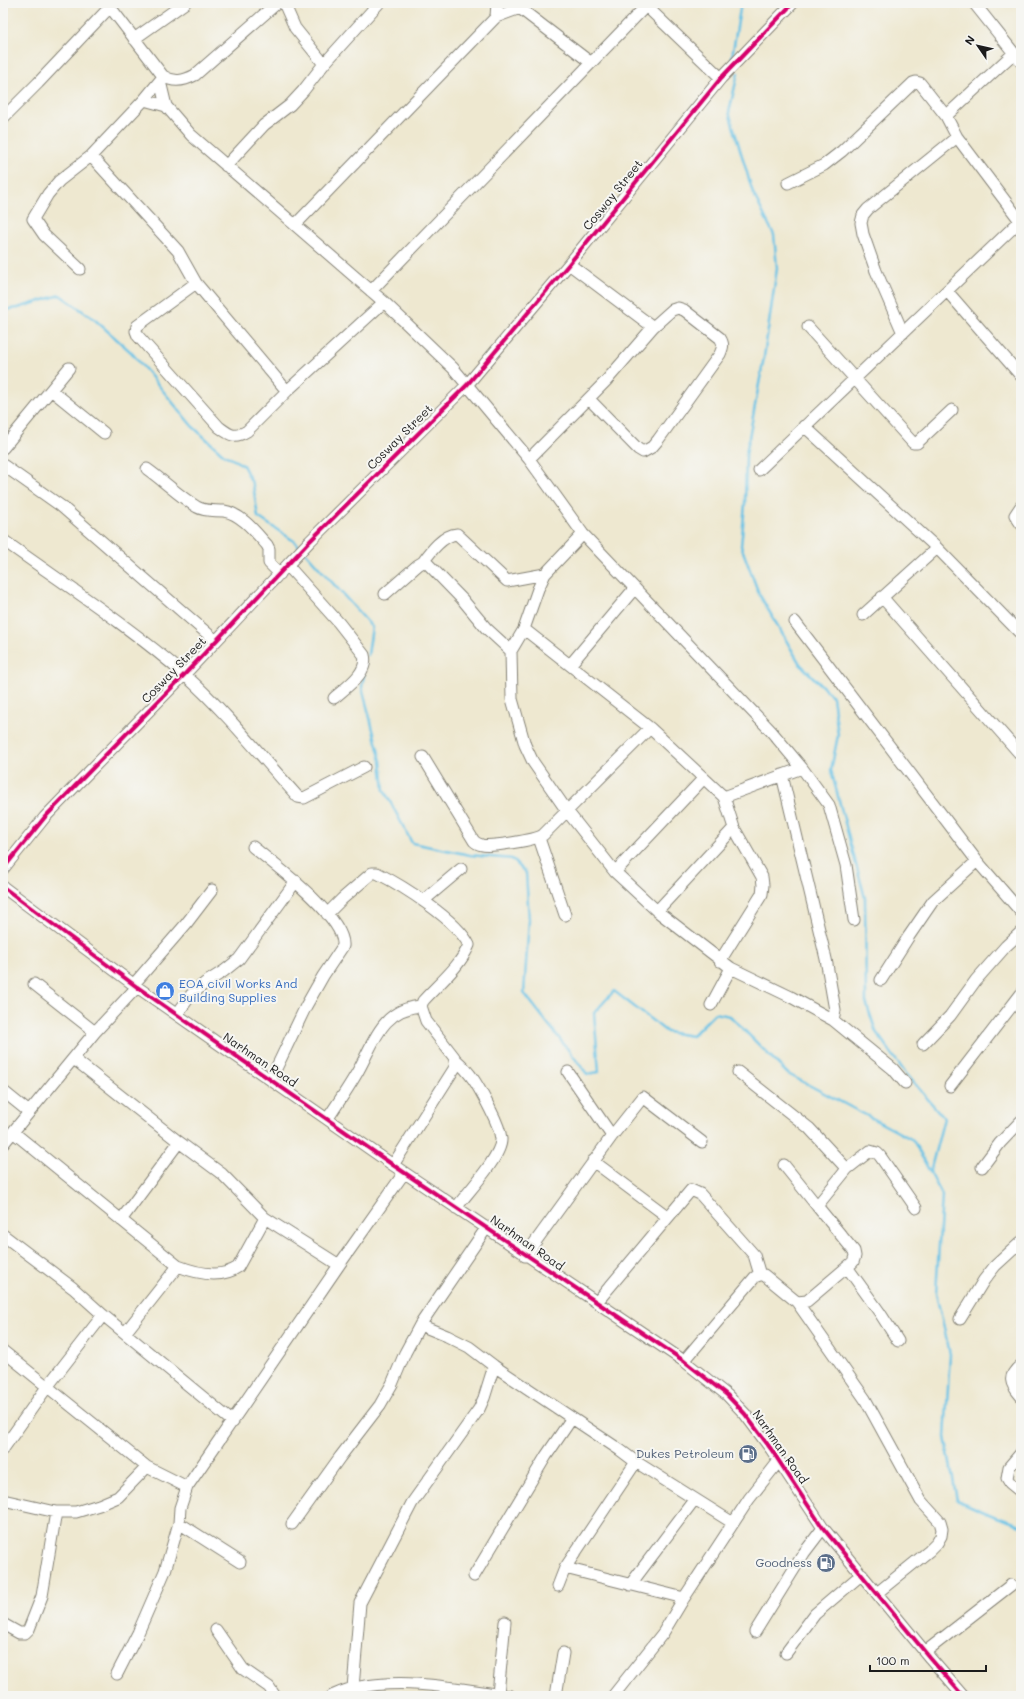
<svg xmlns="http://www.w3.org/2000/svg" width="1024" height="1699" font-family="Mali,sans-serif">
<rect width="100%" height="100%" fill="#f6f6f2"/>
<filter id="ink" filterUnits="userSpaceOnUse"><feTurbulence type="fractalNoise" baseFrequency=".025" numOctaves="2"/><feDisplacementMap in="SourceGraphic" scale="8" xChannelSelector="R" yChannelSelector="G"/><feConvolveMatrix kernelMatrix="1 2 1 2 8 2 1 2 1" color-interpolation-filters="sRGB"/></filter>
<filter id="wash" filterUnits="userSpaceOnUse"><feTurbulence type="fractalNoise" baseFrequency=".012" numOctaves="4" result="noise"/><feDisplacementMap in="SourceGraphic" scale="16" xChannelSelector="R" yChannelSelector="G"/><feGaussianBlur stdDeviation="0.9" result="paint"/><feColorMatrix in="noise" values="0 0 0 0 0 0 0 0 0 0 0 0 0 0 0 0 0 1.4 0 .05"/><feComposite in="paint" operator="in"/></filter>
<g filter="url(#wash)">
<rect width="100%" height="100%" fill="#eee8d0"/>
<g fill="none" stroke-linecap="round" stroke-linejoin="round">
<path stroke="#68c2e6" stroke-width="2.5" d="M 732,57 L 741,3
M 738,73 L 729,112 L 753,193 L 774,235 L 777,268 L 764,357 L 746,454 L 745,504 L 741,546 L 759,594 L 800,664 L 833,697 L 838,735 L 831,770 L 865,898 L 866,1002 L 876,1032 L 904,1071 L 944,1118 L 930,1172
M 3,310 L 18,308 L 60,295 L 94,319 L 131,352 L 192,426 L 223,454 L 243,465 L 253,485 L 258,517 L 294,541 L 300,547
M 305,552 L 372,627 L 368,655
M 364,675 L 362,687 L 381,761 L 384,790 L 412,843 L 470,855 L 512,859 L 526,873 L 529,920 L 524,993 L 587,1074 L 599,1072 L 594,1013 L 614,991 L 667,1032 L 692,1036 L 715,1013 L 730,1016 L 788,1074 L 913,1140 L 942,1195 L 936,1294 L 950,1354 L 945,1437 L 957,1500 L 996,1517 L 1021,1525"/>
</g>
</g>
<g filter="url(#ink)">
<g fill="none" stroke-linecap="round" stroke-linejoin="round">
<g stroke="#858276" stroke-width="13">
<path id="minor" d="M 107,3 L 163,76 C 174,83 184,81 195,75 L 277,3
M 284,3 L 295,28 L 324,64
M 513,3 L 590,62
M 643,3 L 721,78
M 974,3 L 1021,62
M 496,17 L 520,8
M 134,39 L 185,3
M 160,81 L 166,106 L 191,135 L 384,302 L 453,368 L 529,459 L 583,534 L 771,731 L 802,768 L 829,805 L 846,865 L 854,920
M 144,100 L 166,106
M 946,116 L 1014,53
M 3,118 L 38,83 L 110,7
M 91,156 L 178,251 L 196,283 L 287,391
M 226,166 L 264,125 L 290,105 L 303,91 L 324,64 L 379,3
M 788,183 L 824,165 L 842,151 L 913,83 L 916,82 L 920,83 L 946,116 L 957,137 L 1021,222
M 295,225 L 496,17 L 497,3
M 569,264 L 653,327
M 80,269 L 44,235 L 33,219 L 48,194 L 59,181 L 91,156 L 144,100 L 163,77
M 196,283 L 137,326 L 136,331 L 138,336 L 219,427 C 230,435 234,439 247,431 L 287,391 L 384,302
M 371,291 L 646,6
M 947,291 L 1021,376
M 808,327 L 913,443 L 917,443 L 952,410
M 903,333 L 876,271 L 863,234 L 861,223 L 863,215 L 868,209 L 957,137
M 51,390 L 104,433
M 804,426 L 937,548 L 1021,634
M 3,448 L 69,368
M 529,459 L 606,381 L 653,327 L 672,310 L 678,308 L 684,310 L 720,338 C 724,344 723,347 720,354 L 658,440 L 652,447 L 643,452 L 638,449 L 589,399
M 3,465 L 61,506 L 216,641
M 147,469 C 164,481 180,497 197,507 C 206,512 214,510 224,511 C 242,514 256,533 267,545 L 269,549 L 269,563 L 280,574
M 759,470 L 1020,221
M 1021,506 L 1015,515 L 1021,524
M 583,534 L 545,574 L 538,589 L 524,629 L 511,651 L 512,699 L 525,745 L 533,762 L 567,811 L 615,872 L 657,911 L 731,968 L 791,997 L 833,1020 L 893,1069 L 905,1083
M 3,540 C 64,584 128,625 185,675 C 226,712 261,756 298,797 L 304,798 L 364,767
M 423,562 C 431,551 443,535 457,534 L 507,581 L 545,574
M 288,566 L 339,623 L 364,655 C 369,673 346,687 334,698
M 385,594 L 418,565 L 423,562 L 427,563 L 462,599 L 486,628 L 511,651
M 882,597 L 1021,755
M 863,615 L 937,548
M 795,622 L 977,861 L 1021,912
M 524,629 L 650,728 L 724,797 L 734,828 L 762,877 L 763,885 L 762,894 L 720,961
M 570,665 L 634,589
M 423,757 L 474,841 C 476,843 478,844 482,845 C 491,847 536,840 543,835 L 650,728
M 782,775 L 826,959 L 835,1010 L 833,1020
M 724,797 L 802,768
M 539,838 L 565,915
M 253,847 C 274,864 346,918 343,946 L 323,976 L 306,1006 L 271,1079
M 3,869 L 45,817 L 81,780 L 184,675 L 310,541 L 467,385 L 569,264 L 721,78 L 793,3
M 615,872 L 703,779
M 3,887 L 137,987 L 393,1165 L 684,1361 L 727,1395 L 745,1414 L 771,1449 L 823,1528 L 930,1658 L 963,1696
M 423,901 L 461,869
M 657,911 L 734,828
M 327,914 L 342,899 L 372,873 L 377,873 C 403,886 457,920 469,945 C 460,967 438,984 423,1001 L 421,1006 L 426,1021 L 454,1057 L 456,1065 L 454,1069 L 393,1165
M 881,980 L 909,936 L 933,901 L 977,861
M 34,984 L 95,1032
M 134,984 L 186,924 L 212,890
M 711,1005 L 731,968
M 177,1014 L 191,995 L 205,983 L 224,971 L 239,959 L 296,881
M 923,1044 L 950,1016 L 976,980 L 1006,946 L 1021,932
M 74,1059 L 179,1142 L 222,1174 L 265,1218 L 339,1265
M 456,1060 C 472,1074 478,1086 488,1105 C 493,1115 500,1127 501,1139 C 502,1156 467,1193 456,1208
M 568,1072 L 612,1136
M 738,1072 L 809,1128 L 847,1169
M 950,1086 L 1021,994
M 3,1091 L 29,1112
M 328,1118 C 338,1103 349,1087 358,1071 C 374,1043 381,1009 421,1006
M 13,1132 L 178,1266 C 196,1273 221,1279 238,1267 L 265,1218
M 3,1144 L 95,1032 L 137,987
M 593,1161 L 668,1217
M 784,1165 L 817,1206
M 982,1167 L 1000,1143 L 1021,1121
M 121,1220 L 179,1142
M 3,1235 L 73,1288 L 103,1315 L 233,1422
M 525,1256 L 612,1136 L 643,1097 L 702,1142
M 847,1267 L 880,1313 L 898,1341
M 597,1302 L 691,1190 L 700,1194 L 754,1255 L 760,1275
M 797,1302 L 865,1399 L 921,1501 L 940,1522 L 942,1529 L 941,1536 L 937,1543 L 929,1551 L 877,1593
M 960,1319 L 984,1280 L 995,1266 L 1021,1242
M 420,1325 L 447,1336 L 469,1347 L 494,1366 L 620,1450 L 636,1462 L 733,1523
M 125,1333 L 178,1266
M 3,1351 L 147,1467 L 187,1487
M 684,1361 L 755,1277 L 760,1275 L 764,1275 L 797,1302 L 807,1301 L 853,1262 L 855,1256 L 854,1251 L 817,1206 L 847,1169 L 870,1151 L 877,1153 L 880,1156 L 916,1208
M 1021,1365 C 1007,1376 1010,1384 1021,1396
M 3,1449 L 47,1387 L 103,1315
M 1021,1453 L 1009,1467 L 1007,1478 L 1010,1483 L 1021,1492
M 3,1500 L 56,1512 L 76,1512 L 99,1505 L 118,1497 L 147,1467
M 179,1523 L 240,1562
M 292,1524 L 340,1457 L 380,1405 L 392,1384 L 405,1353 L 420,1325 L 487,1227
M 565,1568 L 684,1598
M 474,1576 L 546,1456 L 572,1418
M 630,1585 L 694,1500
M 558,1586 L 565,1568 L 636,1462
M 3,1624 L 19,1633 L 25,1633 L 29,1629 L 42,1596 L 56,1512
M 216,1630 L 243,1669 L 269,1687 L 275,1696
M 755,1632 L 804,1553 L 823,1528
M 925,1652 L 1011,1585
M 786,1653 L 815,1614 L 862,1574
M 117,1674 L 138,1633 L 165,1571 L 179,1523 L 180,1508 L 187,1487 L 339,1265 L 404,1173
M 353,1688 L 360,1603 L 412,1503 L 479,1409 L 484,1398 L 494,1366
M 498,1694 L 505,1622
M 332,1696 C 339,1693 347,1689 355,1688 C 406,1677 459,1689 510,1696
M 556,1696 L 563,1653
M 613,1696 L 663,1633 L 684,1598 L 749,1499 L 779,1461"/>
</g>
<use href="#minor" stroke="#fff" stroke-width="11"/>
<g stroke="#f6f6f2" stroke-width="6">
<path id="cycleway" d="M 3,869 L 45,817 L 81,780 L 184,675 L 310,541 L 467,385 L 569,264 L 721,78 L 793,3
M 3,887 L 137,987 L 393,1165 L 684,1361 L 727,1395 L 745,1414 L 771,1449 L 823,1528 L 930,1658 L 963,1696"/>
</g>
<use href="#cycleway" stroke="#d6006c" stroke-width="4"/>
</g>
</g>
<defs>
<g id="shop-disc" transform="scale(1)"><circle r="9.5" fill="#3f7fe0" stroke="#f6f6f2"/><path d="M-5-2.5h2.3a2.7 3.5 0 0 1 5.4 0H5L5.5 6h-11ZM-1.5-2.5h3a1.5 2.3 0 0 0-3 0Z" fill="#fff"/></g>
<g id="fuel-disc" transform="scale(1)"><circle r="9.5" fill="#5c6f8a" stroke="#f6f6f2"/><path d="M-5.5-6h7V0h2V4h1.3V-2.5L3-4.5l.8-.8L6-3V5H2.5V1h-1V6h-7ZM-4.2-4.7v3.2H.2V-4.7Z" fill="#fff"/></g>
</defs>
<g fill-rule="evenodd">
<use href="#shop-disc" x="165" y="991"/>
<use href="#fuel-disc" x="748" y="1454"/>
<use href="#fuel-disc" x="826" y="1563"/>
</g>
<g text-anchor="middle" stroke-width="4" stroke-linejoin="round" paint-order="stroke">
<g font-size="12" fill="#1c1c1c" stroke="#f6f6f2">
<text transform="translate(613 195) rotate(-51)" y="4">Cosway Street</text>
<text transform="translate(400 437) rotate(-45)" y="4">Cosway Street</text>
<text transform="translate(174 670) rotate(-46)" y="4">Cosway Street</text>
<text transform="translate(260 1060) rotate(34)" y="4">Narhman Road</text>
<text transform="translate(527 1243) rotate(35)" y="4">Narhman Road</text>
<text transform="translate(780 1447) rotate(55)" y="4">Narhman Road</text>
</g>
<g font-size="12" fill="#366cbe" stroke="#f6f6f2" text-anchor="start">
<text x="179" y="988">EOA civil Works And<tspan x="179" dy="14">Building Supplies</tspan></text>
</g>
<g font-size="12" fill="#4e5e75" stroke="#f6f6f2" text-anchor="end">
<text x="734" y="1458">Dukes Petroleum</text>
<text x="812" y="1567">Goodness</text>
</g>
</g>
<rect width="1024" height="1699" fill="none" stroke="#f6f6f2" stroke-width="16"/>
<g transform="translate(978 46) rotate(304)" stroke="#f6f6f2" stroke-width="3" paint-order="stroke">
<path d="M0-3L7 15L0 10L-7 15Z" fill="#1c1c1c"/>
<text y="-6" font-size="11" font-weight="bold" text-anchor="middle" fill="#1c1c1c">N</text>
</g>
<path d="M870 1665v6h116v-6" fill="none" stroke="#1c1c1c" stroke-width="2"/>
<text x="876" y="1665" font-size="12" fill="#1c1c1c" stroke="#f6f6f2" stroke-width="3" paint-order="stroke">100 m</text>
</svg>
